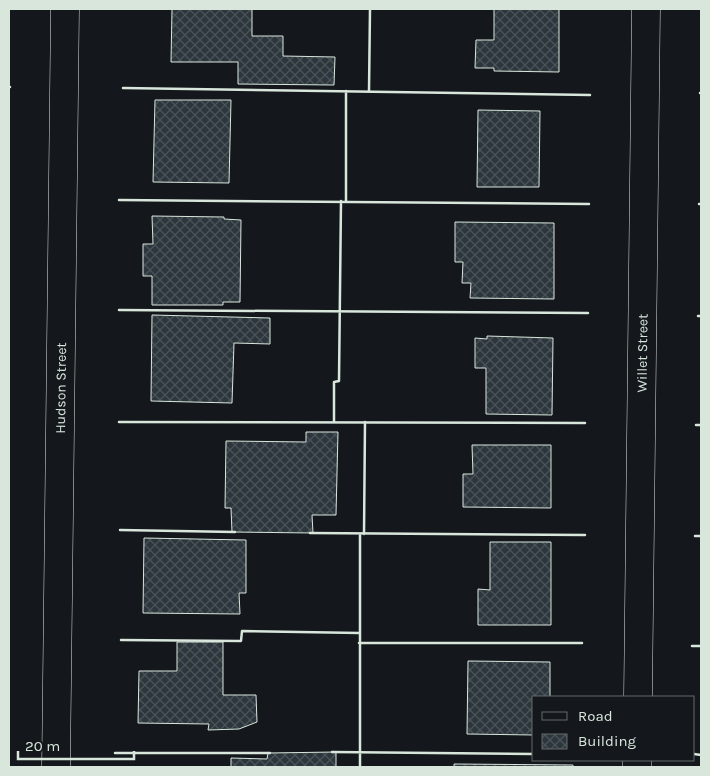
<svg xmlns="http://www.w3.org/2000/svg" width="710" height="776" font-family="Karla,sans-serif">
<defs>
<pattern id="building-cross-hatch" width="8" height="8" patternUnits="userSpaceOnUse" patternTransform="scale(1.25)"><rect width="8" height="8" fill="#2c363c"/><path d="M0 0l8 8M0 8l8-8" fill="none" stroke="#4a5358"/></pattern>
</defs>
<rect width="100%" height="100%" fill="#14181c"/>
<path fill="url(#building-cross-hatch)" stroke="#d8e6dc" d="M 172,9 L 252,9 L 252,36 L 283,36 L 283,56 L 335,57 L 334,85 L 238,84 L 238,62 L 171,62 Z
M 494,9 L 559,9 L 559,72 L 494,71 L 494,68 L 475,68 L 476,40 L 494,40 Z
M 155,100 L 231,100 L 229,183 L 153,182 Z
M 478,110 L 540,111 L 539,187 L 477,187 Z
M 152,216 L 224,217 L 224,219 L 241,220 L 240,302 L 223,302 L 223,305 L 152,305 L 152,276 L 143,276 L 143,244 L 153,244 Z
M 455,222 L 554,223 L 554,299 L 470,298 L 471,283 L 462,283 L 463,262 L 455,262 Z
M 152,315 L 270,318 L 270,344 L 234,343 L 232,403 L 151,401 Z
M 487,336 L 553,338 L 552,415 L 486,414 L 486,368 L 475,368 L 475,338 L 487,339 Z
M 306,432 L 338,432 L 336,515 L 312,515 L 313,533 L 232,532 L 231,508 L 225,508 L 226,441 L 306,442 Z
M 472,445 L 551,445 L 551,508 L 463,507 L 463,474 L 473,474 Z
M 144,538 L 246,540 L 246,593 L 239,593 L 240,614 L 143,613 Z
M 490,542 L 551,542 L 551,625 L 478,625 L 478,589 L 490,590 Z
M 177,642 L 223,642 L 223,695 L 256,695 L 257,722 L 239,729 L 208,730 L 209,724 L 138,723 L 139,671 L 177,671 Z
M 468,661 L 550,662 L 550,697 L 534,697 L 534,735 L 467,734 Z
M 336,752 L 336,767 L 231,767 L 231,758 L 267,759 L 268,753 Z
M 454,764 L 573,765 L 573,767 L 454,767 Z"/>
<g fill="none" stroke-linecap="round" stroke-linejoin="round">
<g stroke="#d8e6dc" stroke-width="29">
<g id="minor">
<path id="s1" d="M 638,697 L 646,9"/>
<path id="s2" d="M 56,767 L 65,9"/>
<path d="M 637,767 L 637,760"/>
</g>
</g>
<use href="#minor" stroke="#14181c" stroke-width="28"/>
<path stroke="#d8e6dc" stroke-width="2.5" d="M 9,87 L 10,87
M 123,88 L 590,95
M 369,91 L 370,9
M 700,93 L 701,93
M 119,200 L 589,204
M 346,202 L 346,91
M 699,204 L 701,204
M 119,310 L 588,313
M 698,316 L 701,316
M 334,421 L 334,382 L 339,381 L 341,201
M 119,422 L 585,423
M 696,425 L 701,425
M 120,530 L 235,532
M 310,533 L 585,535
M 360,534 L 360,767
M 364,534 L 365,422
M 695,536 L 701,536
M 121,640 L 241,641 L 242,631 L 359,633
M 359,643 L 582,643
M 692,646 L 701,646
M 332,752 L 534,754
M 115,753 L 270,753
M 694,754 L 701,755"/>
</g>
<g text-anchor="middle" stroke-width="4" stroke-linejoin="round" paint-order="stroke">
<g font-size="14" fill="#d8e6dc" stroke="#14181c">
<text dy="5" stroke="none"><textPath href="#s1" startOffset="344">Willet Street</textPath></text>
<text dy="5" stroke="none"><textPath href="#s2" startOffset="379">Hudson Street</textPath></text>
</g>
</g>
<rect width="710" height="776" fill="none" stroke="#d8e6dc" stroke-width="20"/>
<rect x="532" y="696" width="162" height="65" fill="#14181c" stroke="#626a69"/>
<rect x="542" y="712" width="25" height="8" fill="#14181c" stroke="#626a69"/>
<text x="578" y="721" font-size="15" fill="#d8e6dc">Road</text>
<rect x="542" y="734" width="25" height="15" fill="url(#building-cross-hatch)" stroke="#626a69"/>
<text x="578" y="746" font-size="15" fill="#d8e6dc">Building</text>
<path d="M18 751v8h116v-8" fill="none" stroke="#d8e6dc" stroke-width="2.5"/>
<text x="25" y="751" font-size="15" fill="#d8e6dc" stroke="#14181c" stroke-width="4" paint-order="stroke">20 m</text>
</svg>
